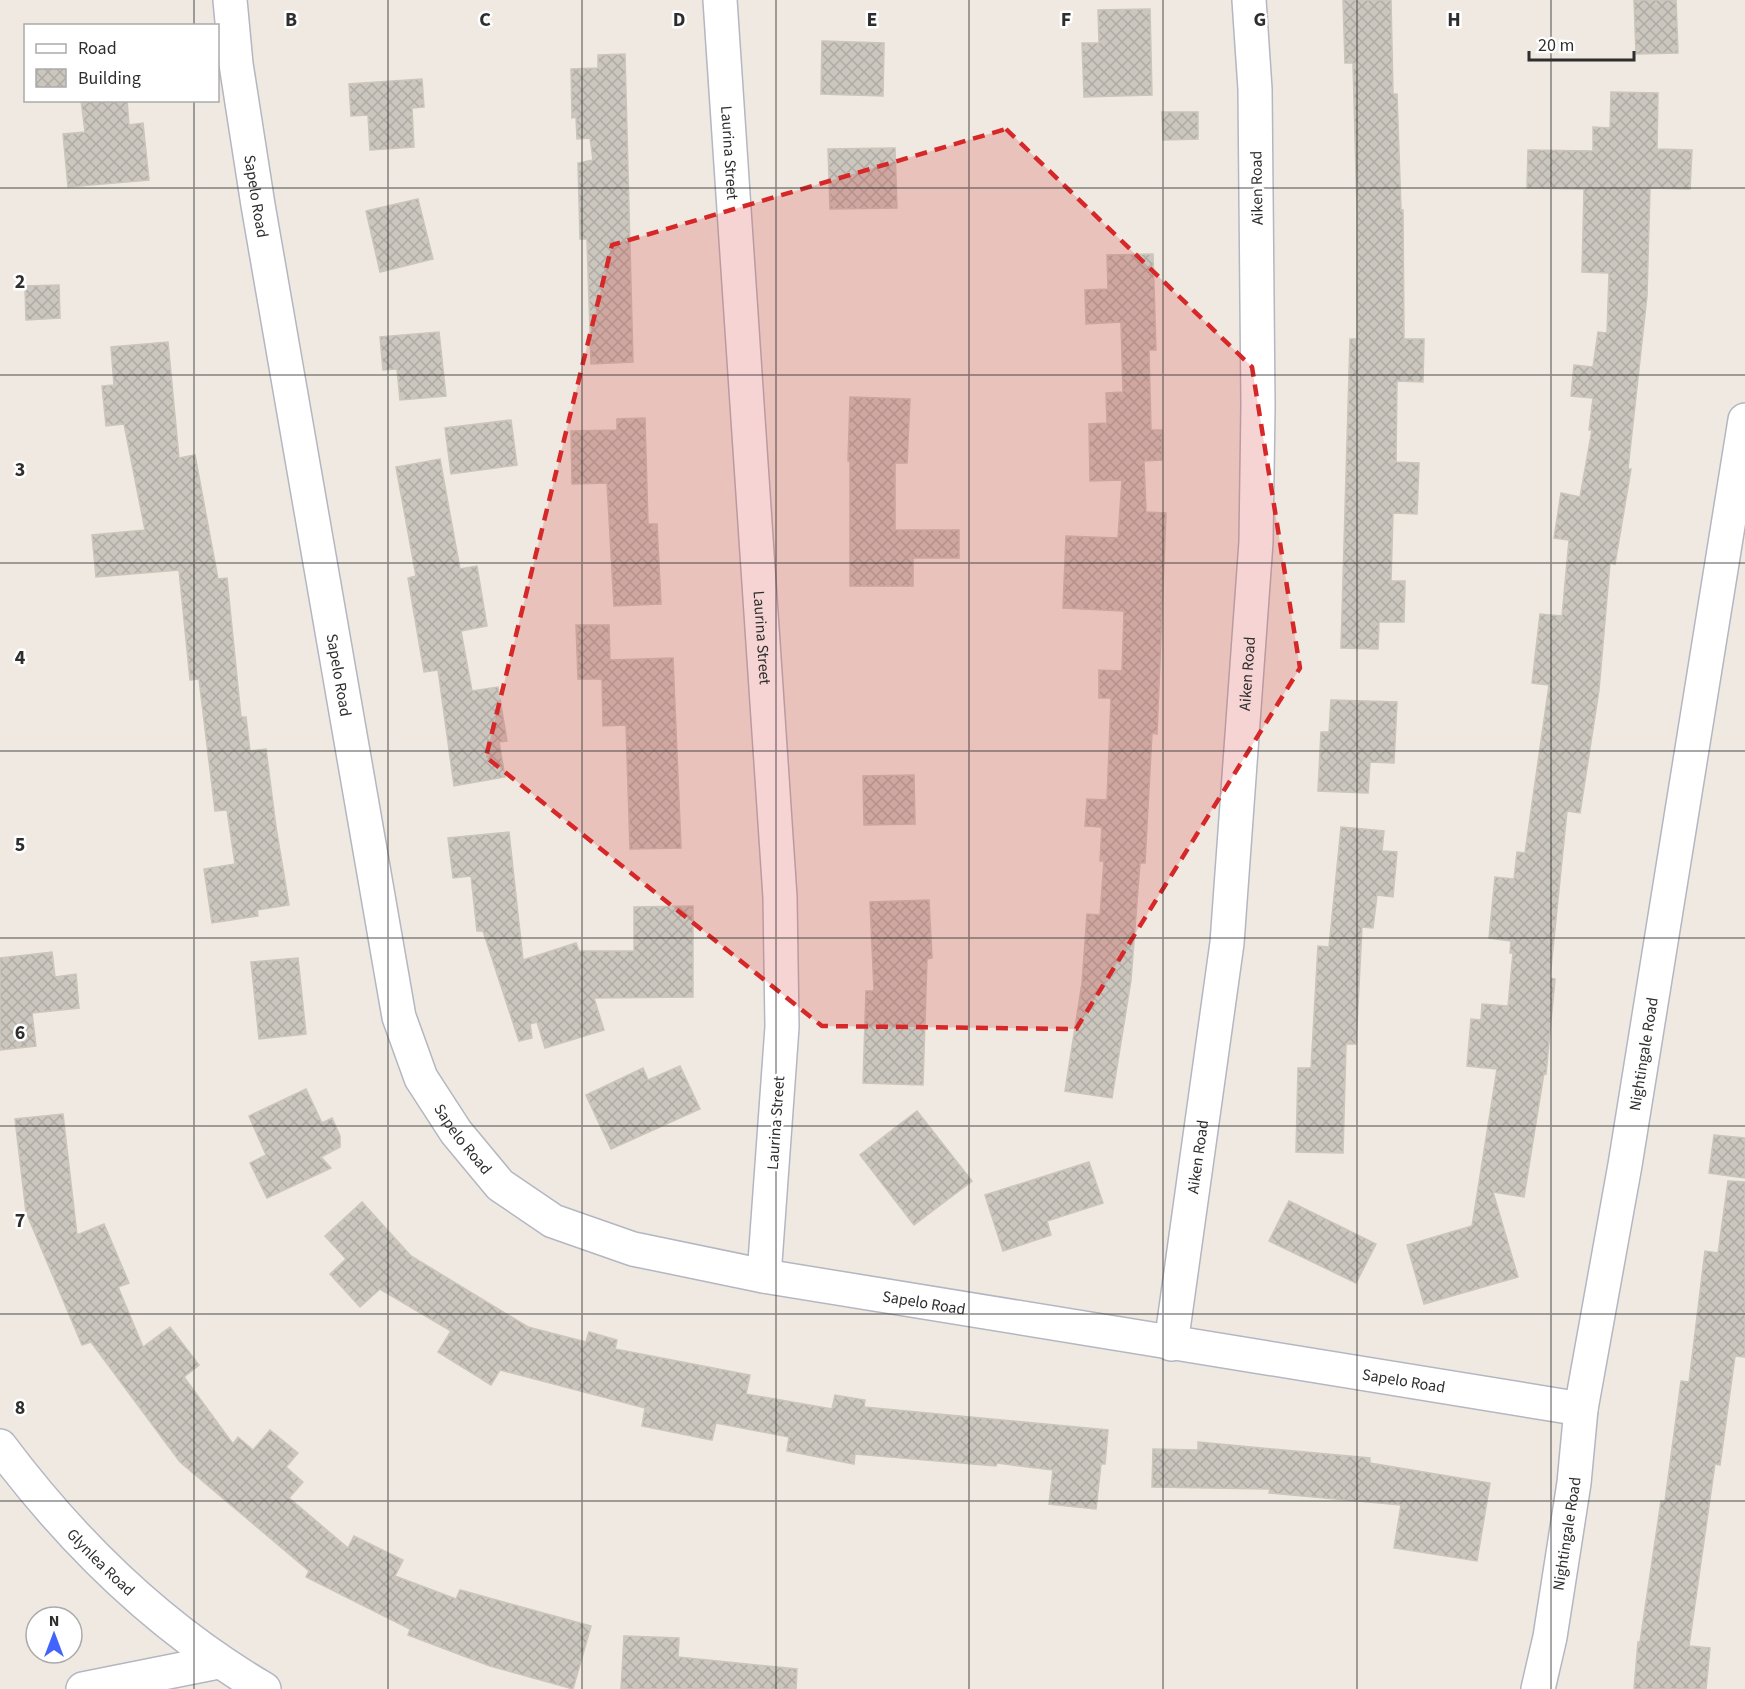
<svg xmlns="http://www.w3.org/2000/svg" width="1745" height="1689" font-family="'Source Sans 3',sans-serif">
<defs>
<pattern id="building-cross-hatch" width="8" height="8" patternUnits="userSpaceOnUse" patternTransform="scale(1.5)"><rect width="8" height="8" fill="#cbc7bf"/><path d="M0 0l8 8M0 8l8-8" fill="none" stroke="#afaba4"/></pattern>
</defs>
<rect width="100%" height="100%" fill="#efe9e1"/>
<path fill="url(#building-cross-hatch)" stroke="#cbc5ba" stroke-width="1.5" d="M 1343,0 L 1391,0 L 1393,94 L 1397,94 L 1401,210 L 1403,210 L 1404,339 L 1424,339 L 1423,382 L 1397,381 L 1396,462 L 1419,463 L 1417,514 L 1393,513 L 1391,581 L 1405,581 L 1404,622 L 1379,622 L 1378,649 L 1341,648 L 1350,339 L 1357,339 L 1357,210 L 1353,63 L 1345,63 Z
M 1634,0 L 1676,0 L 1678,53 L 1636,54 Z
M 1150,9 L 1152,95 L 1084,97 L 1082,43 L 1099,43 L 1098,10 Z
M 822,41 L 884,43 L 883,96 L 821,94 Z
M 625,54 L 633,362 L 591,364 L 587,239 L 580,239 L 578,163 L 593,160 L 590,138 L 577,139 L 576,117 L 572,118 L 571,69 L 598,68 L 598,55 Z
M 422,79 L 424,107 L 412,108 L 414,147 L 370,150 L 368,115 L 351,116 L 349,84 Z
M 1611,92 L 1658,93 L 1657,149 L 1692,150 L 1690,189 L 1650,188 L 1647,296 L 1628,469 L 1631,469 L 1615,564 L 1610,563 L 1599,690 L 1580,813 L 1567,811 L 1550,978 L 1555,979 L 1546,1074 L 1544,1073 L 1524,1197 L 1493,1192 L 1518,1277 L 1424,1304 L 1407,1245 L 1472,1226 L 1497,1069 L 1467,1066 L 1471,1019 L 1481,1020 L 1482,1004 L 1508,1006 L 1513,953 L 1510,953 L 1511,941 L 1489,938 L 1495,877 L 1514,879 L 1517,852 L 1525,853 L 1549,685 L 1532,683 L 1540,614 L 1562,616 L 1569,540 L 1554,538 L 1561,493 L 1580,497 L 1592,430 L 1589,430 L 1593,398 L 1571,396 L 1574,365 L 1593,367 L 1598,332 L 1607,333 L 1609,273 L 1582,272 L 1584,189 L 1527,188 L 1528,150 L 1593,151 L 1593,127 L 1610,128 Z
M 81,100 L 127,100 L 129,125 L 143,123 L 149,180 L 68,187 L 63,134 L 85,132 Z
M 1162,112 L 1198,112 L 1198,139 L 1163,140 Z
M 895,148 L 897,208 L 830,209 L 828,149 Z
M 418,199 L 433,259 L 380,272 L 366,211 Z
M 1153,254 L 1156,350 L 1149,350 L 1151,430 L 1162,430 L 1162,460 L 1144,461 L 1146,512 L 1166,513 L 1157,734 L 1152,733 L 1145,863 L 1140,863 L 1131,980 L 1112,1098 L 1065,1091 L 1082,983 L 1087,914 L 1100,915 L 1104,861 L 1100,861 L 1102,827 L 1085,826 L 1087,799 L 1107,800 L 1111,698 L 1099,698 L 1099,670 L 1122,671 L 1124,611 L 1063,608 L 1066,536 L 1118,538 L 1122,480 L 1090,481 L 1089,424 L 1107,423 L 1106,393 L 1123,392 L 1121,322 L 1086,324 L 1085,290 L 1108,289 L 1107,255 Z
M 59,285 L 60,318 L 26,320 L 25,286 Z
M 439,332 L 446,396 L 400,400 L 397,369 L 383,370 L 380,337 Z
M 168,342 L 179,458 L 195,455 L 218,579 L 227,578 L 241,717 L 246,717 L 250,751 L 266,749 L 276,827 L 289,905 L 257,910 L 258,916 L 212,923 L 204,869 L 235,864 L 227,810 L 215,811 L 199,679 L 190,680 L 179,570 L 96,577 L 92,535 L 145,530 L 124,424 L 106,426 L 102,386 L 114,385 L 111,347 Z
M 850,397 L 910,399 L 907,463 L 895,463 L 895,530 L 959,530 L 959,558 L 913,558 L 913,586 L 850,586 L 850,461 L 848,461 Z
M 645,418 L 648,524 L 657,524 L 661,604 L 614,606 L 607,483 L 572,484 L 571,431 L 617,430 L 617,419 Z
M 511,420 L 517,465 L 451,474 L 445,428 Z
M 440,459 L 460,569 L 477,566 L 487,626 L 461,631 L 472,691 L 498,687 L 507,741 L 499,742 L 505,777 L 454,786 L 438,670 L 424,672 L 408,578 L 416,576 L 396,467 Z
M 576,625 L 609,625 L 610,660 L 673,658 L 681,848 L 630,849 L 626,725 L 603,726 L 602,679 L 578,679 Z
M 1331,700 L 1397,702 L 1394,763 L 1370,762 L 1368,793 L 1318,791 L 1321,732 L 1329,732 Z
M 914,775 L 915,824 L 864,825 L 863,776 Z
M 1341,827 L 1384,831 L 1382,851 L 1397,852 L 1393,897 L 1377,895 L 1373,928 L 1362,927 L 1356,1044 L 1346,1044 L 1343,1153 L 1296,1152 L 1298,1068 L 1311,1068 L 1318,946 L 1329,947 Z
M 509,832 L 523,960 L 576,943 L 579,951 L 634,951 L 634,907 L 693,906 L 693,997 L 594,998 L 604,1030 L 545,1048 L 537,1022 L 530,1024 L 532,1038 L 519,1041 L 483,931 L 477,931 L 471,876 L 453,878 L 448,838 Z
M 929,900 L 932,958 L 927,959 L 923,1085 L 863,1083 L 866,991 L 874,991 L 870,902 Z
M 52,952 L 55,977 L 76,974 L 79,1008 L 32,1013 L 36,1046 L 0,1050 L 0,958 Z
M 298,958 L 306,1034 L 259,1039 L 251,962 Z
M 680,1066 L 700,1109 L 611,1149 L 586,1095 L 643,1068 L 648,1080 Z
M 306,1089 L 322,1123 L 332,1118 L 340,1136 L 340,1147 L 321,1157 L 331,1168 L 267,1198 L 250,1163 L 266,1155 L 249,1116 Z
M 917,1111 L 972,1181 L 914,1225 L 860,1155 Z
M 63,1114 L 77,1235 L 104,1224 L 129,1283 L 118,1287 L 143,1347 L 170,1327 L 199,1365 L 184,1377 L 233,1444 L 238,1437 L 253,1450 L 270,1430 L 298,1453 L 286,1467 L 303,1482 L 289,1498 L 348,1548 L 354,1536 L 403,1560 L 395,1576 L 456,1599 L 460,1590 L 591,1626 L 573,1689 L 490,1666 L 408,1635 L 410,1629 L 306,1577 L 309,1571 L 180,1462 L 91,1342 L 82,1345 L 26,1212 L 15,1119 Z
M 1714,1135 L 1745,1138 L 1745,1178 L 1709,1173 Z
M 1089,1162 L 1103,1203 L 1047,1221 L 1051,1235 L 1003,1251 L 985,1195 Z
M 1728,1181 L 1745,1182 L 1745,1357 L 1735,1356 L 1720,1465 L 1715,1464 L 1689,1646 L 1710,1648 L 1706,1689 L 1634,1689 L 1638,1642 L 1640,1642 L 1661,1501 L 1665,1501 L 1681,1381 L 1689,1382 L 1705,1251 L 1718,1253 Z
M 1289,1201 L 1376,1244 L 1356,1283 L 1269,1241 Z
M 362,1202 L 411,1256 L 528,1327 L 586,1342 L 589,1332 L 617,1340 L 615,1349 L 750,1375 L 746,1394 L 832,1409 L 835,1395 L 865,1400 L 864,1407 L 1108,1430 L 1105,1464 L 1101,1464 L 1096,1509 L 1049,1504 L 1053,1470 L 997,1463 L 996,1466 L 855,1454 L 854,1464 L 787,1451 L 789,1437 L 716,1423 L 712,1440 L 642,1426 L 645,1408 L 500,1370 L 491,1385 L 438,1352 L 451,1331 L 380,1289 L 360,1307 L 330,1274 L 346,1259 L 325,1236 Z
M 1198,1442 L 1370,1458 L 1370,1463 L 1490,1483 L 1477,1561 L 1394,1548 L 1401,1505 L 1269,1493 L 1270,1489 L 1152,1487 L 1153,1449 L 1198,1450 Z
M 624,1636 L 679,1638 L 678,1657 L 797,1669 L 796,1689 L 621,1689 Z"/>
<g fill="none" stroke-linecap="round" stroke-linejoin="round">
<g stroke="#b4b7c1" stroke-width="36">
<g id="minor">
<path id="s1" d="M 230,0 L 236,64 L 258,205 L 399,1017 L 421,1078 L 456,1132 L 500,1185 L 553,1221 L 633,1249 L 764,1276 L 1581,1409"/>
<path id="s2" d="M 720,0 L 780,897 L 782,1027 L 764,1276"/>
<path id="s3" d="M 1171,1344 L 1227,943 L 1256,542 L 1258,406 L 1255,89 L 1249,0"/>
<path id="s4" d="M 0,1446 C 72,1542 160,1628 264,1689"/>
<path d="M 83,1689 L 218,1662"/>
<path id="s5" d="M 1538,1689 L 1550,1637 L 1574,1483 L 1581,1409 L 1625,1165 L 1745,420"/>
</g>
</g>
<use href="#minor" stroke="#fff" stroke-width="33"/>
</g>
<path fill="#d62828" fill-opacity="0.2" stroke="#d62828" stroke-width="4.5" stroke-dasharray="12 8" stroke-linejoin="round" d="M 1006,129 L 1252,367 L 1300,668 L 1076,1029 L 822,1026 L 486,757 L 612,245 Z"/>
<path fill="none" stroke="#2e2e2e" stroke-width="1.5" stroke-opacity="0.55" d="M 194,0 L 194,26M 388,0 L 388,1689M 582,0 L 582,1689M 776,0 L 776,1689M 969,0 L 969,1689M 1163,0 L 1163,1689M 1357,0 L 1357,1689M 1551,0 L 1551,1689M 194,100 L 194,1689M 0,188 L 1745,188M 0,375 L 1745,375M 0,563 L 1745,563M 0,751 L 1745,751M 0,938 L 1745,938M 0,1126 L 1745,1126M 0,1314 L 1745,1314M 0,1501 L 1745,1501"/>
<g text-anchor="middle" stroke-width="5" stroke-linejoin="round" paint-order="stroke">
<g font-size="16" fill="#2e2e2e" stroke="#fff">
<text dy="6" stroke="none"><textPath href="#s2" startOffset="153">Laurina Street</textPath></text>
<text transform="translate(1256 188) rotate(-91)" y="6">Aiken Road</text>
<text dy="6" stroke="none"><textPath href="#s1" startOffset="198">Sapelo Road</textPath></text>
<text dy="6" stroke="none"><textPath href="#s2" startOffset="639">Laurina Street</textPath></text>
<text dy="6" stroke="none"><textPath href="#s3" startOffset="675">Aiken Road</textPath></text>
<text dy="6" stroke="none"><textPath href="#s1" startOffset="684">Sapelo Road</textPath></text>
<text dy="6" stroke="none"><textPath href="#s5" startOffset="644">Nightingale Road</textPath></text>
<text transform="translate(775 1123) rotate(-86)" y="6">Laurina Street</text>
<text dy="6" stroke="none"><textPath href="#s1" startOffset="1170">Sapelo Road</textPath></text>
<text dy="6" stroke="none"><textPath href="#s3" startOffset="189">Aiken Road</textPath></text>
<text dy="6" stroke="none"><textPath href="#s1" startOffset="1674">Sapelo Road</textPath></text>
<text dy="6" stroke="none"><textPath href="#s1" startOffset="2160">Sapelo Road</textPath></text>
<text dy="6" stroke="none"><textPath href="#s5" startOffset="158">Nightingale Road</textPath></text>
<text dy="6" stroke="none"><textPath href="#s4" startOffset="154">Glynlea Road</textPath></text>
</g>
</g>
<g font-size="20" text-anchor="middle" font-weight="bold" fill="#2e2e2e" stroke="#fff" stroke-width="5" stroke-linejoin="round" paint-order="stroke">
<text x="291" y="26">B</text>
<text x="485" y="26">C</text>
<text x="679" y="26">D</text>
<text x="872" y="26">E</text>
<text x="1066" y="26">F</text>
<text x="1260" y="26">G</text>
<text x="1454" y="26">H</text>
<text x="20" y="288">2</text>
<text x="20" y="476">3</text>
<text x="20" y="664">4</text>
<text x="20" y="851">5</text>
<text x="20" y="1039">6</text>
<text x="20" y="1227">7</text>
<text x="20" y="1414">8</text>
</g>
<rect x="24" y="24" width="195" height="78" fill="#ffffff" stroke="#ababab" stroke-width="1.5"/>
<rect x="36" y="44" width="30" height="9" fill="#ffffff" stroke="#ababab" stroke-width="1.5"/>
<text x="78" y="54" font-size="18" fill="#2e2e2e">Road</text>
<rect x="36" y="69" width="30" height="18" fill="url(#building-cross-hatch)" stroke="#ababab" stroke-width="1.5"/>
<text x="78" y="84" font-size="18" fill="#2e2e2e">Building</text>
<g transform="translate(54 1635)"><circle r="28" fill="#ffffff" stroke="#ababab" stroke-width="1.5"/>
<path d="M0-4.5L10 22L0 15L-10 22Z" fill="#4264fb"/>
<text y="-9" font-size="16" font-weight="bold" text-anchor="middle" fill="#2e2e2e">N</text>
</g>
<path d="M1529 51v9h105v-9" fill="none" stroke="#2e2e2e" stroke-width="3"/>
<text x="1538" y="51" font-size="18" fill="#2e2e2e" stroke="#ffffff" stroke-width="4.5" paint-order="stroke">20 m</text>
</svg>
